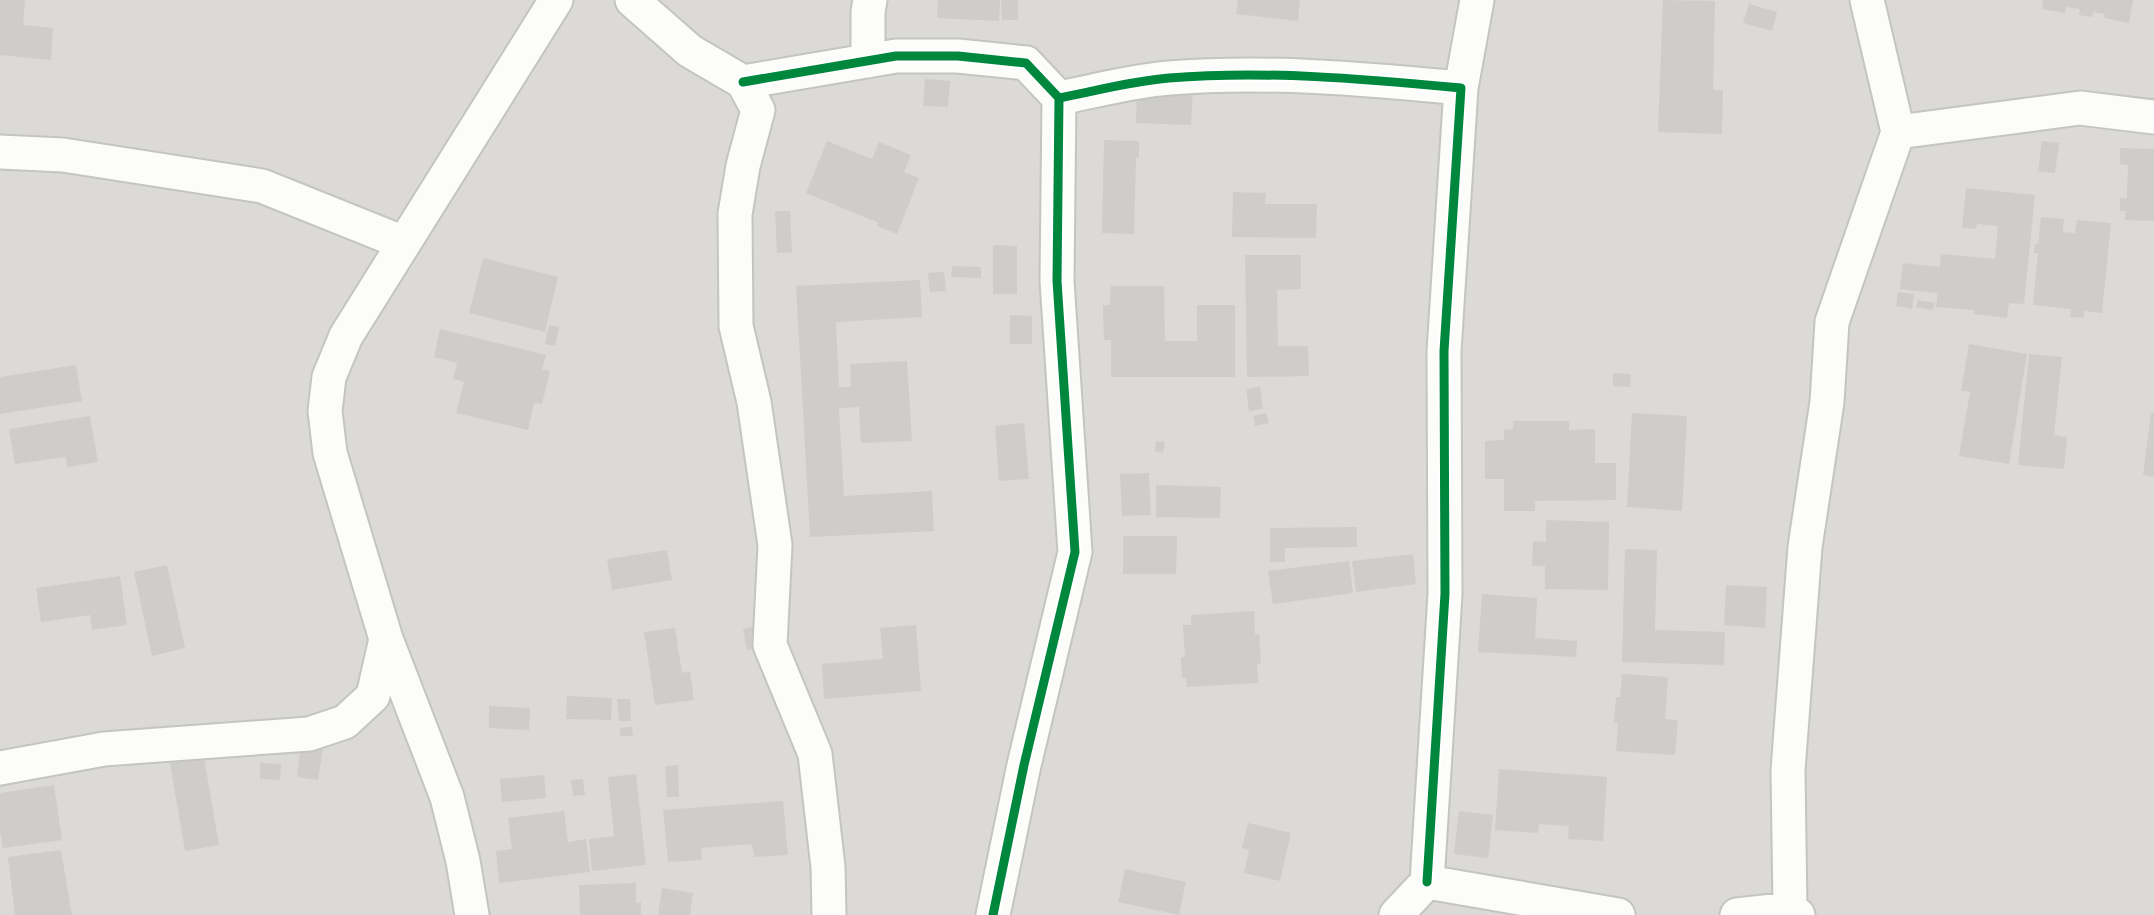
<svg xmlns="http://www.w3.org/2000/svg" width="2154" height="915" font-family="'Titillium Web',sans-serif">
<rect width="100%" height="100%" fill="#ecebe6"/>
<path fill="#dbdad7" d="M 0,0 L 2154,0 L 2154,915 L 0,915 Z"/>
<path fill="#cecdc9" d="M 0,0 L 25,0 L 23,25 L 53,28 L 51,60 L 0,55 Z
M 938,0 L 1000,0 L 999,21 L 937,18 Z
M 1001,0 L 1018,0 L 1018,20 L 1002,20 Z
M 1238,0 L 1300,0 L 1298,21 L 1236,14 Z
M 1663,0 L 1715,1 L 1713,90 L 1723,90 L 1722,134 L 1658,132 Z
M 2043,0 L 2133,0 L 2129,23 L 2104,18 L 2105,14 L 2093,12 L 2092,17 L 2079,15 L 2080,9 L 2066,7 L 2065,13 L 2042,9 Z
M 1749,4 L 1777,12 L 1772,31 L 1743,23 Z
M 925,79 L 950,81 L 948,107 L 923,106 Z
M 1137,86 L 1193,88 L 1191,125 L 1136,123 Z
M 1104,140 L 1139,141 L 1139,158 L 1136,158 L 1134,234 L 1102,233 Z
M 827,141 L 872,159 L 879,142 L 911,155 L 904,172 L 919,178 L 897,234 L 877,226 L 879,223 L 806,193 Z
M 2042,141 L 2059,143 L 2055,173 L 2038,171 Z
M 2120,148 L 2154,149 L 2154,221 L 2125,220 L 2126,211 L 2120,211 L 2120,198 L 2127,198 L 2128,165 L 2120,164 Z
M 1966,188 L 2035,195 L 2024,304 L 2009,303 L 2007,318 L 1974,314 L 1974,310 L 1936,307 L 1938,293 L 1900,289 L 1903,263 L 1940,267 L 1941,254 L 1995,259 L 1998,226 L 1977,224 L 1976,229 L 1962,228 Z
M 1233,192 L 1266,193 L 1265,204 L 1317,204 L 1316,238 L 1232,237 Z
M 775,211 L 790,211 L 792,252 L 777,253 Z
M 2041,217 L 2064,219 L 2063,232 L 2075,233 L 2077,220 L 2111,223 L 2102,313 L 2084,311 L 2084,318 L 2070,317 L 2071,309 L 2033,305 L 2038,253 L 2034,253 L 2035,244 L 2038,244 Z
M 993,245 L 1017,246 L 1017,294 L 993,294 Z
M 1245,255 L 1301,255 L 1301,289 L 1277,290 L 1278,346 L 1308,346 L 1309,376 L 1247,377 Z
M 483,258 L 558,277 L 545,332 L 469,313 Z
M 952,266 L 981,267 L 981,278 L 951,277 Z
M 944,272 L 946,291 L 930,292 L 928,273 Z
M 920,280 L 922,317 L 836,322 L 839,387 L 851,387 L 850,364 L 907,361 L 912,441 L 861,443 L 859,407 L 839,408 L 844,496 L 932,491 L 934,531 L 810,537 L 796,286 Z
M 1111,286 L 1164,286 L 1165,341 L 1197,341 L 1197,305 L 1235,305 L 1235,377 L 1111,377 L 1111,340 L 1104,340 L 1103,305 L 1110,305 Z
M 1898,292 L 1914,294 L 1912,309 L 1896,306 Z
M 1918,300 L 1935,303 L 1933,310 L 1916,307 Z
M 1010,315 L 1032,316 L 1032,344 L 1010,344 Z
M 549,325 L 559,327 L 555,346 L 545,344 Z
M 440,329 L 546,355 L 542,369 L 550,371 L 542,404 L 534,403 L 528,430 L 456,413 L 464,382 L 453,379 L 457,363 L 434,357 Z
M 1969,344 L 2027,354 L 2009,464 L 1959,456 L 1970,392 L 1961,391 Z
M 2029,354 L 2062,357 L 2054,435 L 2067,437 L 2064,469 L 2018,465 Z
M 76,365 L 82,401 L 0,414 L 0,377 Z
M 1613,373 L 1631,374 L 1630,387 L 1613,386 Z
M 1260,387 L 1263,409 L 1249,411 L 1246,389 Z
M 1266,413 L 1269,423 L 1255,426 L 1253,416 Z
M 1632,413 L 1687,416 L 1682,511 L 1627,507 Z
M 2151,413 L 2154,413 L 2154,477 L 2143,475 Z
M 90,416 L 98,462 L 67,467 L 66,457 L 15,464 L 9,429 Z
M 1513,421 L 1569,421 L 1569,430 L 1595,429 L 1595,463 L 1616,463 L 1616,500 L 1535,501 L 1535,511 L 1504,511 L 1504,479 L 1485,479 L 1485,441 L 1504,440 L 1504,430 L 1513,429 Z
M 1024,423 L 1029,479 L 999,481 L 995,426 Z
M 1156,441 L 1165,442 L 1163,453 L 1155,451 Z
M 1149,473 L 1151,515 L 1122,516 L 1120,474 Z
M 1156,485 L 1221,487 L 1220,518 L 1156,517 Z
M 1546,520 L 1609,522 L 1608,590 L 1545,589 L 1545,566 L 1532,566 L 1533,541 L 1546,542 Z
M 1357,527 L 1357,547 L 1285,548 L 1285,562 L 1270,562 L 1270,528 Z
M 1123,536 L 1177,536 L 1176,574 L 1123,574 Z
M 1625,549 L 1657,550 L 1655,630 L 1725,632 L 1724,665 L 1622,662 Z
M 667,550 L 672,580 L 612,590 L 607,559 Z
M 1413,554 L 1416,584 L 1356,592 L 1352,561 Z
M 1349,561 L 1353,593 L 1273,604 L 1268,571 Z
M 167,565 L 185,648 L 152,656 L 134,572 Z
M 120,576 L 127,625 L 92,630 L 90,615 L 41,622 L 36,588 Z
M 1726,585 L 1767,587 L 1765,628 L 1724,625 Z
M 1482,594 L 1537,598 L 1535,638 L 1577,641 L 1576,657 L 1478,652 Z
M 1254,611 L 1255,634 L 1259,634 L 1261,663 L 1257,664 L 1258,683 L 1187,687 L 1186,678 L 1182,678 L 1181,657 L 1185,657 L 1183,625 L 1191,625 L 1191,615 Z
M 760,625 L 764,647 L 747,650 L 743,629 Z
M 916,625 L 921,691 L 824,699 L 822,664 L 883,659 L 880,628 Z
M 675,628 L 682,673 L 690,671 L 694,700 L 655,705 L 644,632 Z
M 1622,674 L 1668,677 L 1665,719 L 1678,720 L 1675,755 L 1616,751 L 1618,723 L 1614,723 L 1616,697 L 1620,697 Z
M 567,696 L 612,698 L 611,720 L 566,719 Z
M 617,699 L 630,699 L 631,721 L 619,721 Z
M 489,706 L 530,708 L 529,730 L 489,728 Z
M 632,727 L 633,736 L 620,736 L 620,728 Z
M 301,744 L 323,747 L 318,780 L 297,777 Z
M 204,758 L 219,845 L 185,851 L 170,763 Z
M 260,763 L 281,764 L 280,780 L 260,779 Z
M 678,765 L 679,797 L 667,797 L 665,766 Z
M 1499,769 L 1607,777 L 1603,841 L 1568,839 L 1569,826 L 1539,824 L 1538,833 L 1495,830 Z
M 636,774 L 646,865 L 592,871 L 589,839 L 614,836 L 608,777 Z
M 544,775 L 546,798 L 502,802 L 500,779 Z
M 583,779 L 585,795 L 573,796 L 571,780 Z
M 54,785 L 62,840 L 3,848 L 0,832 L 0,793 Z
M 783,801 L 788,855 L 754,857 L 752,844 L 701,848 L 702,860 L 668,862 L 663,810 Z
M 564,811 L 568,842 L 586,839 L 590,872 L 499,883 L 496,851 L 512,849 L 508,818 Z
M 1459,811 L 1493,815 L 1488,858 L 1454,854 Z
M 1248,823 L 1291,833 L 1280,881 L 1244,873 L 1249,850 L 1242,848 Z
M 61,850 L 72,915 L 15,915 L 8,857 Z
M 1125,869 L 1186,882 L 1179,915 L 1118,902 Z
M 636,883 L 636,903 L 641,902 L 641,915 L 580,915 L 579,885 Z
M 662,888 L 693,893 L 690,915 L 658,915 Z"/>
<g fill="none" stroke-linecap="round" stroke-linejoin="round">
<g stroke="#c4c4c2" stroke-width="37">
<path id="street" d="M 632,0 L 690,51 L 743,82 L 758,110 L 743,166 L 735,214 L 736,326 L 754,402 L 775,545 L 770,645 L 815,754 L 828,867 L 829,915
M 868,61 L 868,12 L 870,0
M 743,82 L 896,56 L 958,56 L 1026,63 L 1059,98 L 1057,281 L 1075,552 L 1024,765 L 993,915
M 1461,88 L 1477,0
M 1059,98 C 1095,91 1132,81 1169,78 C 1266,70 1364,79 1461,88 L 1444,351 L 1445,594 L 1427,882
M 1898,132 L 2080,108 L 2154,117
M 0,152 L 63,155 L 262,186 L 404,243
M 0,768 L 104,749 L 309,734 L 345,722 L 373,696 L 386,639
M 1790,909 L 1788,770 L 1805,547 L 1827,402 L 1832,322 L 1898,132 L 1867,0
M 472,915 L 463,861 L 447,797 L 386,639 L 330,453 L 325,411 L 329,377 L 346,336 L 556,0
M 1396,915 L 1427,882 L 1618,915
M 1737,915 L 1790,909 L 1798,915"/>
</g>
<use href="#street" stroke="#fcfcfb" stroke-width="33"/>
<g stroke="#fff" stroke-width="13">
<path id="cycleway" d="M 743,82 L 896,56 L 958,56 L 1026,63 L 1059,98 L 1057,281 L 1075,552 L 1024,765 L 993,915
M 1059,98 C 1095,91 1132,81 1169,78 C 1266,70 1364,79 1461,88 L 1444,351 L 1445,594 L 1427,882"/>
</g>
<use href="#cycleway" stroke="#00873e" stroke-width="9"/>
</g>
</svg>
